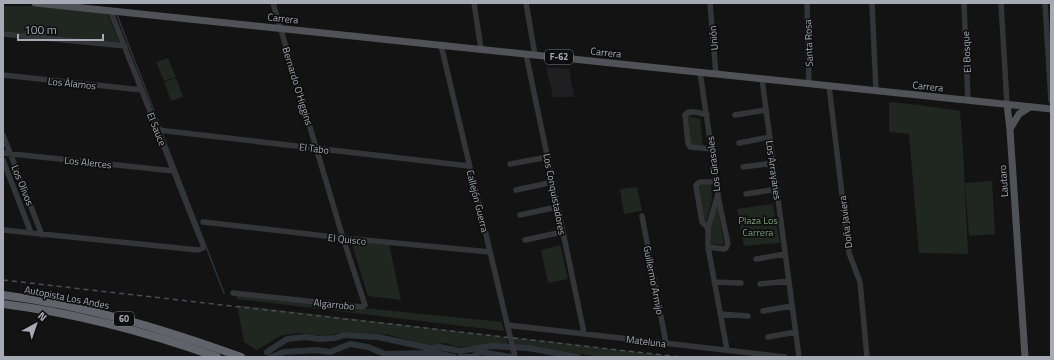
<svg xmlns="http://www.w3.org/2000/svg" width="1054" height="360" font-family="'Titillium Web',sans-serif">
<rect width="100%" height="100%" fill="#131314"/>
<path fill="#1f1f21" d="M 546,67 L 569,69 L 574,97 L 553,97 Z"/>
<path fill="#1f2720" d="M 3,6 L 31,6 L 107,13 L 120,44 L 3,32 Z
M 168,58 L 176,77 L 164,81 L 156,62 Z
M 176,78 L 183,97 L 171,101 L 164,82 Z
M 889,102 L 919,105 L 960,111 L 963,148 L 968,254 L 919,253 L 909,134 L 889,132 Z
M 688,116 L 700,119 L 703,146 L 690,145 Z
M 992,181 L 995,234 L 969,236 L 965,183 Z
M 699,185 L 711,185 L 712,200 L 706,222 L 703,223 Z
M 637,187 L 642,211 L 624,214 L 620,189 Z
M 717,204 L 724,245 L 711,244 L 710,228 Z
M 773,204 L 780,243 L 744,246 L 737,209 Z
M 351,241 L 389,244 L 401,300 L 368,296 Z
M 560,245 L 568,279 L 548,283 L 541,250 Z
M 236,295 L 502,322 L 504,331 L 237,299 Z
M 237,305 L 506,337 L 508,344 L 458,347 L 444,343 L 427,345 L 385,334 L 346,332 L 322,336 L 301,333 L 282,335 L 257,350 L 244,342 Z
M 513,337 L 679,357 L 600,357 L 530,346 L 515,345 Z"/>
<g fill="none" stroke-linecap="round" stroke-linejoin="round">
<path stroke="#2c343a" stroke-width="1.5" d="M 117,15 L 161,129
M 162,133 L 224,293"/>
<path stroke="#2c343a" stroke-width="6" d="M 267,352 L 287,339 L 305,337 L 320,339 L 335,338 L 344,335 L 378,337 L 429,348 L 439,347 L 460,351 L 491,346 L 528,348 L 578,357
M 271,357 L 284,352 L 316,350 L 330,352 L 350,344 L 368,347 L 385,354 L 436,353 L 454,357
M 460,357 L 472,357 L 480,352 L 511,357"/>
<path stroke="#343539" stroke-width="5.5" d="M 474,3 L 481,49
M 526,3 L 535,55
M 710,3 L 716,74
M 807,3 L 809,84
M 872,3 L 876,90
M 964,3 L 968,100
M 1001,3 L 1007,104
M 1045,3 L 1051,101
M 3,34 L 125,46
M 441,45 L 515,357
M 526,54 L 584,333
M 700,72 L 718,194 L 708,228 L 708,247 L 727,350
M 3,75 L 142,90
M 762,79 L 799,357
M 829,86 L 849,253 L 860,282 L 867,357
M 707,115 C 700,113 689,109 685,115 L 688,143 L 690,147 L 712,149
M 735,115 L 766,110
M 158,130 L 469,166
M 3,135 L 42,235
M 739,143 L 770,137
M 3,153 L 174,171
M 3,160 L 31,233
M 510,164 L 548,157
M 743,167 L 773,163
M 516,190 L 553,182
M 746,194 L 777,189
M 520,215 L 557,207
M 642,216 L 666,343
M 203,222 L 343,238 L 490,252
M 708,228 L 702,222 L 696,186 L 697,184 L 700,182 L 716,182
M 3,230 L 198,250 L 203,248 L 203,245 L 193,220 L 110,10
M 525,240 L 562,232
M 708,247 L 724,249 L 726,248 L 728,244 L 718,196
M 756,259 L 785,254
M 714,282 L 741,283
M 760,284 L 789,281
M 233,293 L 362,307 L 365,305 L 343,238 L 273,3
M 763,311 L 792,306
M 720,314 L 748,316
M 507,325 L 785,357
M 768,337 L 796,332"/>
<path stroke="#505258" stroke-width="7" d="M 35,3 L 1051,109
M 1007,104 L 1010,130 L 1025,357
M 1010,129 L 1019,114 L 1030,107"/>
<path stroke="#60636a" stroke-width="8" d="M 3,295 C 87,306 161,328 241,357
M 3,304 C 76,313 147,332 217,357"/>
<path stroke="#4b4d52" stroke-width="1.5" stroke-dasharray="5 4" stroke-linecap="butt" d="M 3,280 L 680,357"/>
</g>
<g text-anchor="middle" stroke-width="3.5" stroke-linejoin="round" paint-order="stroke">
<g fill="#0e0e0f" stroke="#787b83" stroke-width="1">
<rect x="545" y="50" width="28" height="14" rx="3"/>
<rect x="114" y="312" width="20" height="14" rx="3"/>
</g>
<g font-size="9" font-weight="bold" fill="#a5aab5">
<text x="559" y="60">F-62</text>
<text x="124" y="322">60</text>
</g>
<g font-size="10" fill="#a5aab5" stroke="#0e0e0f">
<text transform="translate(283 18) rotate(6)" y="4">Carrera</text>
<text transform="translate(713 38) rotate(-95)" y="4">Unión</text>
<text transform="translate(808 43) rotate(-92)" y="4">Santa Rosa</text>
<text transform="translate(606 52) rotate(6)" y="4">Carrera</text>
<text transform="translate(966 52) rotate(-93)" y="4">El Bosque</text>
<text transform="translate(72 83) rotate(6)" y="4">Los Álamos</text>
<text transform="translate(298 86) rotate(73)" y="4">Bernardo O'Higgins</text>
<text transform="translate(928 86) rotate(6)" y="4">Carrera</text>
<text transform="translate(157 129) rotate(68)" y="4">El Sauce</text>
<text transform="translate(314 148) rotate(7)" y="4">El Tabo</text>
<text transform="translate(88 162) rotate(6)" y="4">Los Alerces</text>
<text transform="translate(713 164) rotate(-97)" y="4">Los Girasoles</text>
<text transform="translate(774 170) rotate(82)" y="4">Los Arrayanes</text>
<text transform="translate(1003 181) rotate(-94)" y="4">Lautaro</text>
<text transform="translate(23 185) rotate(68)" y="4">Los Olivos</text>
<text transform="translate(555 194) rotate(79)" y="4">Los Conquistadores</text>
<text transform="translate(478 201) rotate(76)" y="4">Callejón Guerra</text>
<text transform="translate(845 222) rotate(-97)" y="4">Doña Javiera</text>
<text transform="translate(347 239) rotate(6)" y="4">El Quisco</text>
<text transform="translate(654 280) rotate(79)" y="4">Guillermo Armijo</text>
<text transform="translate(67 297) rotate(11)" y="4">Autopista Los Andes</text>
<text transform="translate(334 304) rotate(6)" y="4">Algarrobo</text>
<text transform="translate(646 341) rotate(7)" y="4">Mateluna</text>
</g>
<g font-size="10" fill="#7c9f7d" stroke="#0e0e0f">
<text x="758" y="224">Plaza Los<tspan x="758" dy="12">Carrera</tspan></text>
</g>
</g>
<rect width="1054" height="360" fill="none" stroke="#a5aab5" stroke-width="8"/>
<g transform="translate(36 324) rotate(40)" stroke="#0e0e0f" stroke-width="3" paint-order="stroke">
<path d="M0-3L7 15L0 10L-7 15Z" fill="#a5aab5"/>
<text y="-6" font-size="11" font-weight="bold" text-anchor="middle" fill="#a5aab5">N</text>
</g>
<path d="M18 34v6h85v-6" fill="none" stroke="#a5aab5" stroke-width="2"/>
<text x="24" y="34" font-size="12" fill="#a5aab5" stroke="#0e0e0f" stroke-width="3" paint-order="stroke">100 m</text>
</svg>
